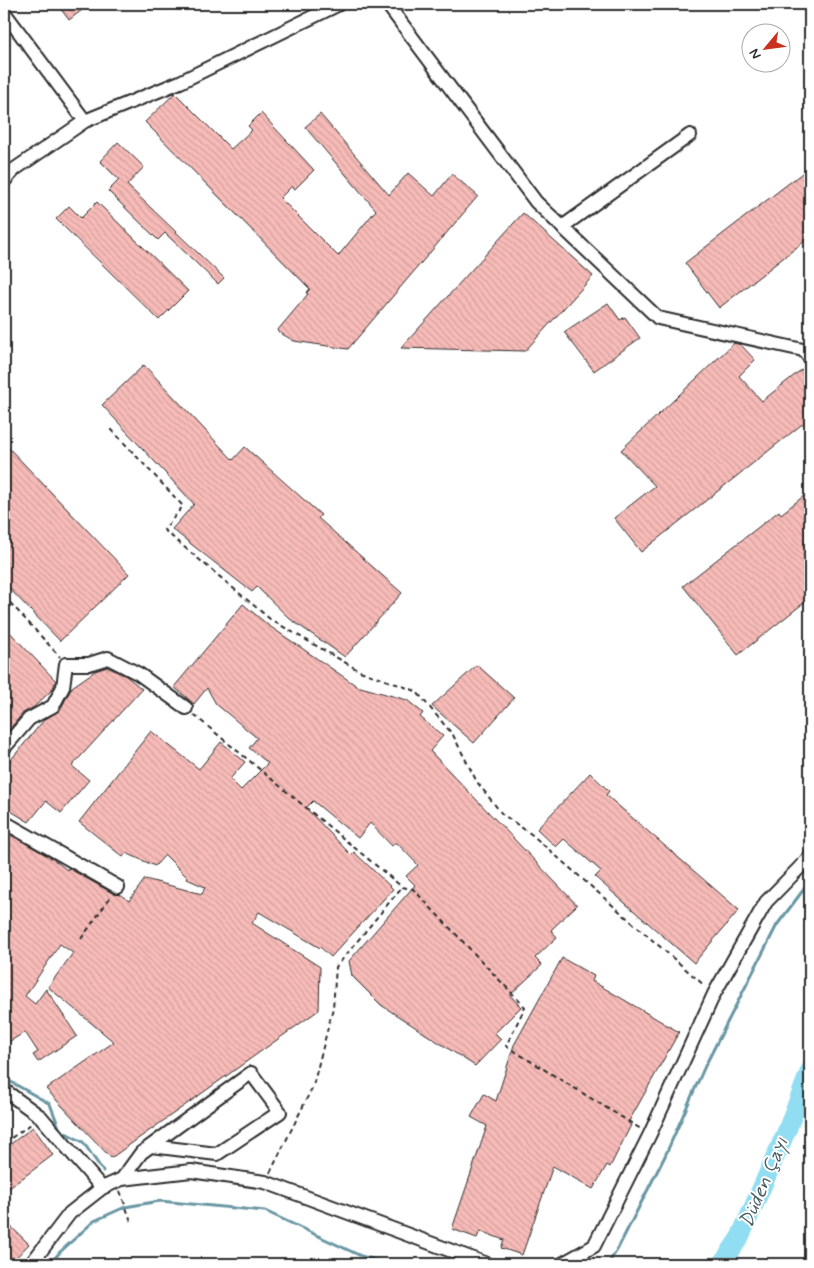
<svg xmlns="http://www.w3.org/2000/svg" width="814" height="1268" font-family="Mynerve,sans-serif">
<defs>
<pattern id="building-back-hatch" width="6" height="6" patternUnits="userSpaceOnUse" patternTransform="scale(1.25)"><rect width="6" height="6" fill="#f7bbb8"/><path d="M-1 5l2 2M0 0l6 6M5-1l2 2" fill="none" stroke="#d4a19e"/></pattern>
</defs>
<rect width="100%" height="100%" fill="#fff"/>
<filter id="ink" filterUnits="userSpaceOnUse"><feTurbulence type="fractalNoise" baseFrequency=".02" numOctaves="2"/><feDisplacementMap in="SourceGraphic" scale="10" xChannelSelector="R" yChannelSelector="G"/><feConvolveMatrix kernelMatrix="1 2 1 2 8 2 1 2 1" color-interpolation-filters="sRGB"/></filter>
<g filter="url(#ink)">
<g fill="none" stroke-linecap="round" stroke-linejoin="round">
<path stroke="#6896a2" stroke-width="3" d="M 4,1078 L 50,1104 L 60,1130 L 83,1142 L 103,1171
M 50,1264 L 60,1252 L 94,1221 L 125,1207 L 160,1201 L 265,1211 L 361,1256 L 390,1264
M 608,1264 L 617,1250 L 665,1156 L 705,1066 L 777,925 L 810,881"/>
<path stroke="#91ddf1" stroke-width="19" d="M 722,1264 L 740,1237 L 787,1130 L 810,1070"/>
</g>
<path fill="url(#building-back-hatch)" stroke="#2b2b2b" d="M 57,4 L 90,4 L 69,20 Z
M 175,93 L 231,149 L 252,130 L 248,126 L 261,113 L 314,170 L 295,189 L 292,186 L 280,198 L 338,256 L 376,210 L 305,127 L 320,114 L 389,195 L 408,173 L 434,196 L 452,174 L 478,196 L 348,349 L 294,341 L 277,331 L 308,294 L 306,293 L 310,289 L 145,122 Z
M 118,142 L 144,167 L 127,185 L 224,278 L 218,284 L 165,233 L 158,240 L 108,191 L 119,180 L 100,161 Z
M 810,167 L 810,237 L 719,308 L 685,263 Z
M 97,202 L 188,291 L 159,320 L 56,219 L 69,206 L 81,218 Z
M 523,213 L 593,276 L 525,351 L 401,348 Z
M 608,303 L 620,320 L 625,317 L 640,338 L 594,371 L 564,332 Z
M 734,343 L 741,345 L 755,360 L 739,376 L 762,401 L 806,366 L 810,371 L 810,418 L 641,552 L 614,518 L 655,486 L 621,450 Z
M 144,365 L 233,460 L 245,447 L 321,515 L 318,518 L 402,593 L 345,657 L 290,619 L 257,587 L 252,592 L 172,529 L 194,504 L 102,405 Z
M 4,443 L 129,574 L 60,641 L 4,583 Z
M 810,491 L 810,537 L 804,543 L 810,551 L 810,598 L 738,655 L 683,586 L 779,511 L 781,514 Z
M 243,604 L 268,625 L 357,686 L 407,700 L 423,713 L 420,717 L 443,736 L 430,751 L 577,905 L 551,930 L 557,937 L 535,958 L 542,965 L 510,995 L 521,1007 L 495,1033 L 501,1039 L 475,1066 L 381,1005 L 352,976 L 349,961 L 415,885 L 406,876 L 418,865 L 396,842 L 392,846 L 370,823 L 358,838 L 313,801 L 306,808 L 351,855 L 354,852 L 393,889 L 331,957 L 320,947 L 320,948 L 259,912 L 252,923 L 320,967 L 319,1010 L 111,1158 L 46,1089 L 114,1042 L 48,987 L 73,953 L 60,944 L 25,996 L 35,1004 L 46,989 L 77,1036 L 38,1062 L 33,1055 L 38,1052 L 25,1032 L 4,1045 L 4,831 L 53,859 L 67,870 L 68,868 L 114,894 L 121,895 L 129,901 L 145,879 L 202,894 L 205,887 L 187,879 L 188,878 L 165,855 L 155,866 L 126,853 L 123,857 L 79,822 L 151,731 L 199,769 L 221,742 L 245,762 L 230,779 L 241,790 L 268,763 L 249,748 L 257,738 L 216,704 L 207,688 L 194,704 L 174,687 Z
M 4,626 L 56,681 L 52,690 L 34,707 L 23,713 L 4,736 Z
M 477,665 L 514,698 L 474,743 L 432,706 Z
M 107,667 L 126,676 L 142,689 L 72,766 L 89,780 L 61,813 L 46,801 L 29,822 L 4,807 L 4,768 L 44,720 L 60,710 L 72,687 L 95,671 Z
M 590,773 L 609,791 L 606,795 L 739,910 L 694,963 L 595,877 L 601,871 L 564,839 L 556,847 L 537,829 Z
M 562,958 L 594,976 L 592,981 L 679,1032 L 628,1123 L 631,1125 L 610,1167 L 607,1165 L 593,1189 L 553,1166 L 522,1255 L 501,1248 L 504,1240 L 480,1231 L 477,1238 L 452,1229 L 487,1126 L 471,1117 L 484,1094 L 496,1101 L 514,1045 Z
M 33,1127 L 53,1155 L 4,1192 L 4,1149 Z
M 4,1220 L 29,1244 L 10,1264 L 4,1264 Z"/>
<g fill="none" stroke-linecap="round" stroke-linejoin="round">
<g stroke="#2b2b2b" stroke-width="16">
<path id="minor" d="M 387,4 L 536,202 L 658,318 L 803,350 L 810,358
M 4,12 L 85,121
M 4,181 L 15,169 L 85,121 L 180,82 L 339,4
M 562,227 L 690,135
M 4,748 L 29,719 L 53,706 L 63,687 L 66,664 L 89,664 L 108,658 L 139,674 L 186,708
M 4,822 L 118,887
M 4,1090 L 41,1117 L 102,1188
M 122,1179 L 141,1153 L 251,1073 L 280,1112 L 217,1154 L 151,1146
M 31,1264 L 70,1213 L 102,1188 L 122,1179 L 191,1171 L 265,1182 L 487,1264
M 562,1264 L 594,1246 L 650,1134 L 714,994 L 766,902 L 810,857"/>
</g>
<path stroke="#2b2b2b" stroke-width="2" stroke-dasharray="5 4" stroke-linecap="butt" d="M 111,429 L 183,506 L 164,530 L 270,619 L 360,671 L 416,691 L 453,735 L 477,782 L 502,814 L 531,834 L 705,986
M 4,596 L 60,657
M 194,715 L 402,887 L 413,889 L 525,1007 L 506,1046 L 641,1129
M 81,939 L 112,895
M 4,1143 L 31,1124
M 270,1173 L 313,1086 L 333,1008 L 336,967 L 402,887
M 120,1191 L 132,1224"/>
<use href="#minor" stroke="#fff" stroke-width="12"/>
</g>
</g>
<g text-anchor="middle" stroke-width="4" stroke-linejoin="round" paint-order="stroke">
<g font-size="20" font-style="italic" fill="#4a6066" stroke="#fff">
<text transform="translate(763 1182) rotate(-67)" y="7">Düden Çayı</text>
</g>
</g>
<rect width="814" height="1268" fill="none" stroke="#fff" stroke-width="20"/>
<rect x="10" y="10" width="794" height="1248" fill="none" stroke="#2b2b2b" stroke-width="2" filter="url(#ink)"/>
<g transform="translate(766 48) rotate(241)"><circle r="24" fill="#ffffff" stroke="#aaaaaa"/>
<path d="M0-4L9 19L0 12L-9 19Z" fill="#c8321e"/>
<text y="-8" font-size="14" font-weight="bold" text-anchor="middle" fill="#2b2b2b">N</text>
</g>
</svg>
